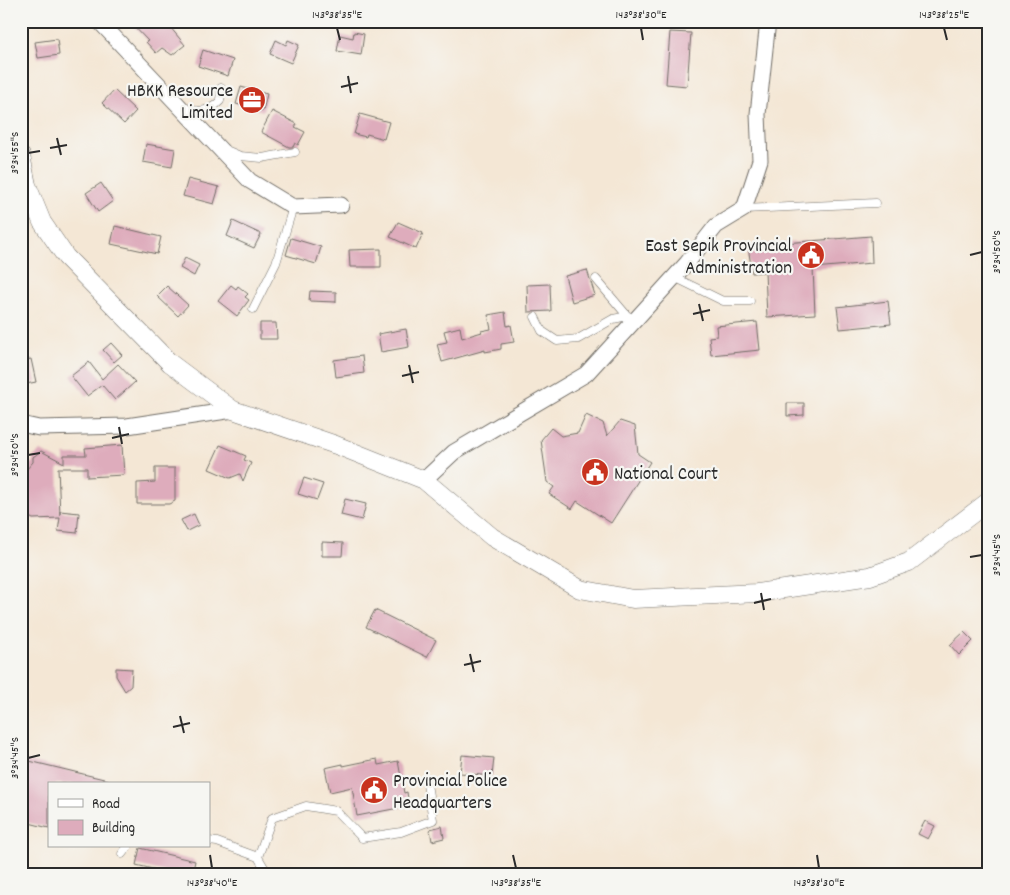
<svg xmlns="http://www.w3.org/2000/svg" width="1010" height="895" font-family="Dekko,sans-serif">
<rect width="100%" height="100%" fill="#f6f6f2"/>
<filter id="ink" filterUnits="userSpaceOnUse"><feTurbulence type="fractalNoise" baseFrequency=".02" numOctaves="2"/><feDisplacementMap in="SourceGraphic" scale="10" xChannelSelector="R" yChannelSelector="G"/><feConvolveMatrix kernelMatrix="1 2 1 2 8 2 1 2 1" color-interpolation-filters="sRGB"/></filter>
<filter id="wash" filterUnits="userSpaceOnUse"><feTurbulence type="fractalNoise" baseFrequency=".0096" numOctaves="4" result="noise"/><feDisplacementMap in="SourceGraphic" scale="20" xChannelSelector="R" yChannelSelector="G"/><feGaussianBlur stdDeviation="1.12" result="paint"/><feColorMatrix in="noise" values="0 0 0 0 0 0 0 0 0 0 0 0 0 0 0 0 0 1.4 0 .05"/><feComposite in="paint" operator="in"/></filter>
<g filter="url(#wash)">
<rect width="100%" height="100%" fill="#f4e7d5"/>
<g id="blocks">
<path fill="#deacbc" d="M 129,21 L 165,21 L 185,45 L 172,55 L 162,48 L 156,53 L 146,42 L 148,41 Z
M 354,32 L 364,34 L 361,55 L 337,51 L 340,35 L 353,38 Z
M 670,32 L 691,33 L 687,86 L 666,84 Z
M 57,39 L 59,55 L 38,58 L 35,42 Z
M 276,40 L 286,45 L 288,40 L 299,45 L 291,63 L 270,54 Z
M 203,50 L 233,60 L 228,76 L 198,66 Z
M 241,87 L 267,94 L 263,111 L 236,104 Z
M 114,90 L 136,111 L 124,124 L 102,103 Z
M 272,111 L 297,124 L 295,127 L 305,132 L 298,145 L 295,143 L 293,147 L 289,147 L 261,132 Z
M 360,114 L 389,122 L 384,139 L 367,134 L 366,137 L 354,134 Z
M 146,144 L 175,149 L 172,167 L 143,162 Z
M 188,179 L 219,187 L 214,204 L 183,196 Z
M 101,183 L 113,201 L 98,212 L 86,193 Z
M 233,221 L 261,234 L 254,248 L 227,236 Z
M 398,222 L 423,233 L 416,249 L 390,237 Z
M 115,226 L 161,237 L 157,254 L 111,244 Z
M 871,236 L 872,263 L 813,268 L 815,314 L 767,317 L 765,272 L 752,273 L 748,246 Z
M 291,238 L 321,247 L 316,264 L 286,255 Z
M 381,249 L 381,267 L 350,267 L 349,250 Z
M 185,258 L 199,265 L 194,276 L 180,268 Z
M 587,270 L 595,295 L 572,302 L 565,276 Z
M 550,284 L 551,311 L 528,312 L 527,285 Z
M 231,285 L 236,289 L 238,286 L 248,294 L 245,297 L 249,300 L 237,316 L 218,301 Z
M 167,286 L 188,305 L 178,316 L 157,296 Z
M 310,291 L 336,292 L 336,302 L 309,301 Z
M 888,301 L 891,324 L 840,329 L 837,307 Z
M 505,312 L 507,326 L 511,325 L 514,342 L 501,344 L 501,349 L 485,352 L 485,350 L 442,362 L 437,344 L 447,342 L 444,331 L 460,327 L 462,338 L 482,332 L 481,331 L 491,329 L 488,315 Z
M 757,322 L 760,350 L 711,355 L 709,337 L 717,336 L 716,326 Z
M 260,323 L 276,323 L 277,339 L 260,339 Z
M 406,329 L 409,347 L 381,352 L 378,334 Z
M 111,343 L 122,355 L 114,362 L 103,350 Z
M 362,356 L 364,373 L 336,377 L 334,360 Z
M 31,359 L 36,382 L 21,385 L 21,361 Z
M 89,362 L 102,379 L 118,364 L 135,382 L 115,400 L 102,385 L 87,396 L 71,376 Z
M 787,403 L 804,403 L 804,415 L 787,416 Z
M 586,415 L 603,423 L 607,436 L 620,421 L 635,426 L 638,454 L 650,462 L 611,523 L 577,501 L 572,509 L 549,494 L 554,487 L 547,482 L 541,440 L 551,428 L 561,436 L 578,433 Z
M 122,445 L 124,475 L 87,477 L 87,468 L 58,468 L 60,515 L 60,511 L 79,513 L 77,533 L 58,531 L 60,518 L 33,519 L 21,513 L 21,470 L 26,470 L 33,462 L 33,457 L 41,451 L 64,463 L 64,455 L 86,455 L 85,448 Z
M 220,445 L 246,456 L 244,460 L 251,463 L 243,481 L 240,474 L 230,478 L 209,469 Z
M 155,468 L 175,468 L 175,501 L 169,504 L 137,504 L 137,483 L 155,482 Z
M 304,478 L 323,484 L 317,500 L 298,494 Z
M 345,499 L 366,504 L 362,520 L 341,515 Z
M 194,514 L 199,525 L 187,531 L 181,520 Z
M 322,542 L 343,543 L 342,556 L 322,556 Z
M 375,610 L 436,640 L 427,657 L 366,627 Z
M 964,632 L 973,641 L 959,655 L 950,645 Z
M 116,668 L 132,669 L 131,686 L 125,691 L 116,676 Z
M 462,755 L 494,758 L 492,776 L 460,773 Z
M 21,759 L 108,780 L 108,784 L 49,784 L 49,828 L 21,821 Z
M 377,759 L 378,765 L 398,761 L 404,793 L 407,792 L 409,806 L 357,816 L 352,787 L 330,792 L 325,768 L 343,764 L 343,766 Z
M 925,821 L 935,826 L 928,839 L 918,834 Z
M 442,826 L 444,838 L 432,841 L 430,829 Z
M 140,848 L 195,861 L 192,874 L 174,874 L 136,865 Z"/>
</g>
</g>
<g filter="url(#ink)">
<use href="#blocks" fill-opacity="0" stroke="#716d66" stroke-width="1"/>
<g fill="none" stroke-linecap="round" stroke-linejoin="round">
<g stroke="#716d66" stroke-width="9">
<path id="service" d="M 186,109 C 201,112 209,112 220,101 L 221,88
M 226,150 L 240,156 L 262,158 L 295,152
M 744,209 L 876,203
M 674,277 L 723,301 L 750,301
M 596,279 L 630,319
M 253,309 L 276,263 L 293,207
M 535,317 L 542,331 L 557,341 L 578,339 L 613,319 L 628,316
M 209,841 L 217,842 L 258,857
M 122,854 L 128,846
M 268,874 L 258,857 L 272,818 L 306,806 L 336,811 L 362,838 L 401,832 L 433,820 L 426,778"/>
</g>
<g stroke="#716d66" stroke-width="17">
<path id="minor" d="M 99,21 L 250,181 L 293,207 L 341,205
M 21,424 L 39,428 L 127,426 L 233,410
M 424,480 L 454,452 L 586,374 L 687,263 L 716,226 L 744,209 L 760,160 L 758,114 L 768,21"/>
</g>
<g stroke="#716d66" stroke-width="19">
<path id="tertiary" d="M 21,156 L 27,185 L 42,222 L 66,257 L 170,363 L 233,410 L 336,445 L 424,480 L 492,537 L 580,589 L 633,599 L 757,593 L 870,576 L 909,562 L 989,501"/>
</g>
<use href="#service" stroke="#fff" stroke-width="8"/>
<use href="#minor" stroke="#fff" stroke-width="15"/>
<use href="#tertiary" stroke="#fff" stroke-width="18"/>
</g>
</g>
<path fill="none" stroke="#2b2b2b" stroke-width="2" d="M 337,28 L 340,40M 641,28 L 643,40M 944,28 L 947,40M 348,76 L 351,93M 341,87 L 358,83M 57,138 L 61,155M 50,148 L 67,145M 28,153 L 40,151M 970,255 L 982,252M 699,304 L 703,321M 693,314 L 710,310M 409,365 L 413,383M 402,376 L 419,372M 119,427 L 122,444M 112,438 L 129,434M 28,455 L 40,453M 970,557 L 982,555M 761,593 L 764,610M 754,603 L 771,599M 470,654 L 474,672M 464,665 L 481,661M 180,716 L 184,733M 173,727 L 190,723M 28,758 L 40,755M 210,855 L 212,868M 513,855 L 516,868M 817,855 L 819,868"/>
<defs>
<g id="office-disc" transform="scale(1.4375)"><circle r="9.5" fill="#c8321e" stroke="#f6f6f2"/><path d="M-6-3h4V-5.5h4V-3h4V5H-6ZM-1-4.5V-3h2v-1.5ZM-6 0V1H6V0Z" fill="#fff"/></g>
<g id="civic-disc" transform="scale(1.4375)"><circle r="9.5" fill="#c8321e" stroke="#f6f6f2"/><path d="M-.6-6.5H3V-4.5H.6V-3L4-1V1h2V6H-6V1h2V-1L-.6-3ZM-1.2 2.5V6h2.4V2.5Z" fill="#fff"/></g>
</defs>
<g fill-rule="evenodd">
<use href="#office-disc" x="252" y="100"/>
<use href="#civic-disc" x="811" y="255"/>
<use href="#civic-disc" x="595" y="472"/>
<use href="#civic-disc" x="374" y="790"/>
</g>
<g text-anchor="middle" stroke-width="4.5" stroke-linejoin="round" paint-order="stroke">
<g font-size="19" fill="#2b2b2b" stroke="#f6f6f2" text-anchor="end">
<text x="233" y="96">HBKK Resource<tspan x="233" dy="22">Limited</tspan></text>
<text x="792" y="251">East Sepik Provincial<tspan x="792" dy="22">Administration</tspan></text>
<text x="614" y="479" text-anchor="start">National Court</text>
<text x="393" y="786" text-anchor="start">Provincial Police<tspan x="393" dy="22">Headquarters</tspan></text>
</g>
</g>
<rect width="1010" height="895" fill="none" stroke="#f6f6f2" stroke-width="55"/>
<rect x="48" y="782" width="162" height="65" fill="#f6f6f2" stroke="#a5a5a2"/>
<rect x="58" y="799" width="25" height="8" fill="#ffffff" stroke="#a5a5a2"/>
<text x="92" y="808" font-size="15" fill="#2b2b2b">Road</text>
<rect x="58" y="820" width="25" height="15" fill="#deacbc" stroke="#a5a5a2"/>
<text x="92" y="832" font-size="15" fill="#2b2b2b">Building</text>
<rect x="28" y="28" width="954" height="840" fill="none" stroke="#2b2b2b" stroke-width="2"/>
<g font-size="12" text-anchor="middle" fill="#2b2b2b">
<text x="337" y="18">143°38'35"E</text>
<text x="641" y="18">143°38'30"E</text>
<text x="944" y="18">143°38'25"E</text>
<text transform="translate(14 153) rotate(-90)" y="4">3°34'55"S</text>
<text transform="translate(996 252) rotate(-90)" y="4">3°34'50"S</text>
<text transform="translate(14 455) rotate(-90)" y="4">3°34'50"S</text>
<text transform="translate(996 555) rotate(-90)" y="4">3°34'45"S</text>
<text transform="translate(14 758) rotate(-90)" y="4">3°34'45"S</text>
<text x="212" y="886">143°38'40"E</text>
<text x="516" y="886">143°38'35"E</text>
<text x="819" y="886">143°38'30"E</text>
</g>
</svg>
